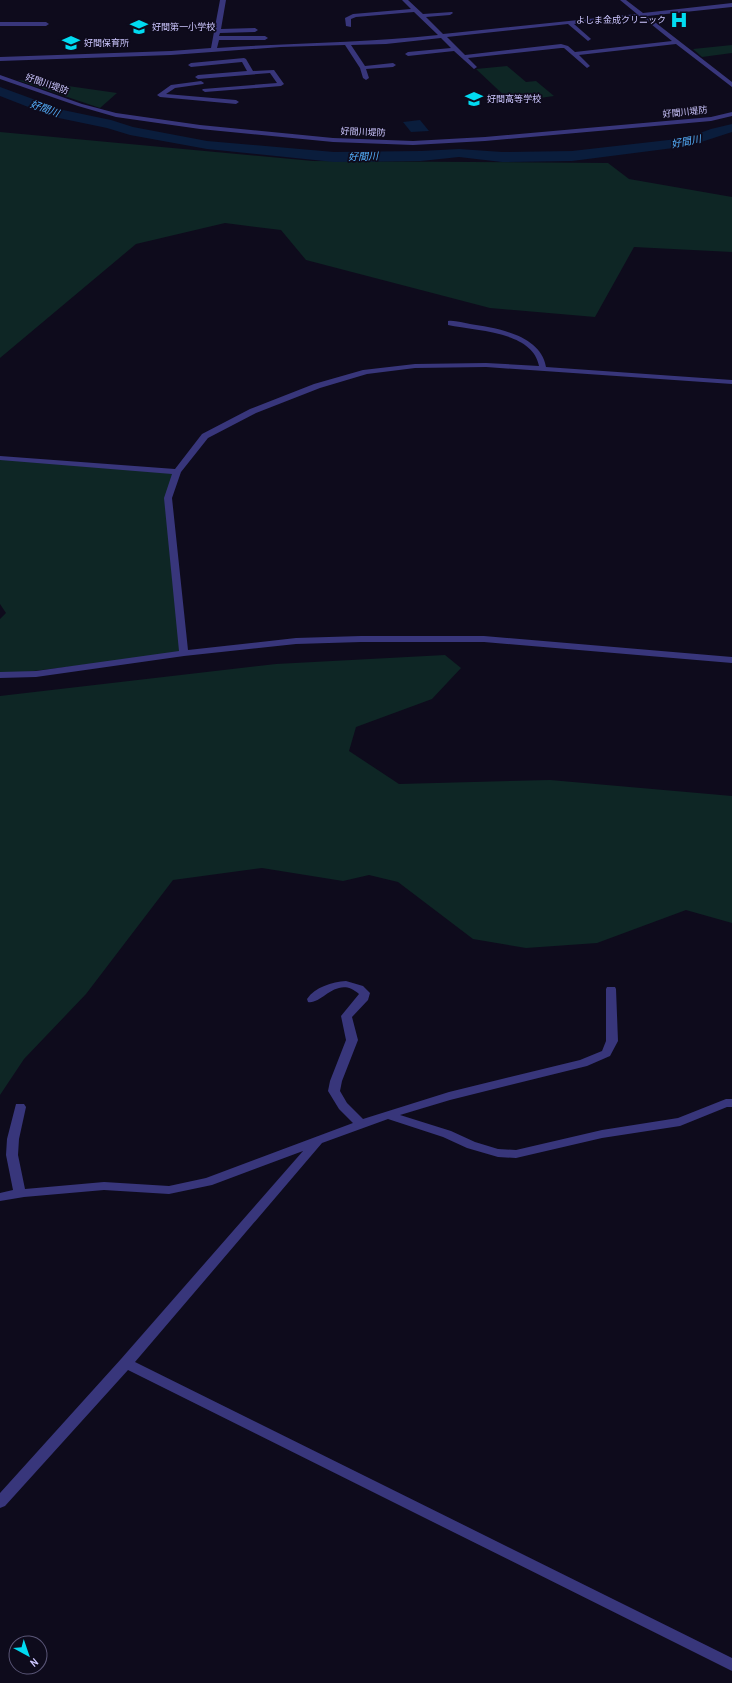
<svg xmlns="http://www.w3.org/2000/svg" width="732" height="1683" font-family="'Archivo Narrow','Noto Sans JP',sans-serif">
<rect width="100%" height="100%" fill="#0e0b1c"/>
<path fill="#0e2625" d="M 732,45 L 732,53 L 702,57 L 693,49 Z
M 507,66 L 526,82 L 536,81 L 554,96 L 511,102 L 476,69 Z
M 17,80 L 40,82 L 117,93 L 100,108 Z
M 0,132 L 313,161 L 608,163 L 629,179 L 732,197 L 732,252 L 634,247 L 595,317 L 490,308 L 306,260 L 281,230 L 225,223 L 136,244 L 0,358 Z
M 0,458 L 177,472 L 168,498 L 184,653 L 0,675 L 0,619 L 6,613 L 0,604 Z
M 445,655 L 461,668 L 432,699 L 356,727 L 349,751 L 399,784 L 550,780 L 732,796 L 732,923 L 686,910 L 597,943 L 526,948 L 473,939 L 398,882 L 369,875 L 343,881 L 262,868 L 173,880 L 86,994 L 24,1059 L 0,1095 L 0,696 L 276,664 Z"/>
<path fill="#0a1d3c" d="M 420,120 L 429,131 L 411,132 L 403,122 Z"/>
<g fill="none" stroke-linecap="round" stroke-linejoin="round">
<path fill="#0a1d3c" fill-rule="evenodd" d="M 0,87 L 63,110 L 111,120 L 133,127 L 207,141 L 334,152 L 421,151 L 459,149 L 502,152 L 572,151 L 686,138 L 711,129 L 732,124 L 732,132 L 689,146 L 572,161 L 502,162 L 459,157 L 421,161 L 334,162 L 207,149 L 130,135 L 107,128 L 54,117 L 0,96 Z"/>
<path fill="#38367b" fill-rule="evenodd" d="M 220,0 L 226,0 L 221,29 L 255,28 L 258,30 L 255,32 L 220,33 L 219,36 L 265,36 L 268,38 L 265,40 L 219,40 L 217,48 C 291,43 364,43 438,35 L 414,12 L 356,17 L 351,19 L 351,27 L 346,26 L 345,18 L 353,14 L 411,9 L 402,0 L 408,0 L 423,14 L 452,12 L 453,13 L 450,15 L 426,17 L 443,34 L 637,14 L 620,0 L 626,0 L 643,13 L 732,3 L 732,7 L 647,16 L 732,82 L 732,87 L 676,44 L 579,55 L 590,66 L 587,68 L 564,48 L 561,48 L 468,58 L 477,67 L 474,69 L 454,51 L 408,56 L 405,54 L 408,52 L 451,48 L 441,38 L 386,44 L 351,45 L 365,66 L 393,63 L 396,65 L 393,67 L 366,69 L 369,78 L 366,80 L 363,78 L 360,68 L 345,45 L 281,47 L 171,55 L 0,61 L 0,57 L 171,51 L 211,48 ZM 641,16 L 672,41 L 575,52 L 568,46 L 561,44 L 465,55 L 447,37 L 568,24 L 588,41 L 591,39 L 590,38 L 574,24 Z
M 0,22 L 46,22 L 49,24 L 46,26 L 0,26 Z
M 244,58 L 246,59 L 253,71 L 274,70 L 284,84 L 281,86 L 205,92 L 202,90 L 203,89 L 277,83 L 270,73 L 198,79 L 195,77 L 198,75 L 247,71 L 242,62 L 191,67 L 188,65 L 191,63 Z
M 0,75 L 82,104 L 116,113 L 200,125 L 333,138 L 413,141 L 485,137 L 711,117 L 732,112 L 732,116 L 711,121 L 485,141 L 413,145 L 333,142 L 200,129 L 116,117 L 78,106 L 0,79 Z
M 201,81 L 204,83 L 203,84 L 175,88 L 166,94 L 236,100 L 239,102 L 236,104 L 160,97 L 157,95 L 171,85 Z
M 448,321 C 455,320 463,323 470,324 C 497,328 541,335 546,367 L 732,380 L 732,384 L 486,367 L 415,368 L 367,374 L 320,388 L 256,413 L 208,438 L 181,472 L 172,498 L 188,650 L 296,638 L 361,636 L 484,636 L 732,657 L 732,663 L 484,642 L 361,642 L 296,644 L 184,656 L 36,677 L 0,678 L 0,672 L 36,671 L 179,651 L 164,498 L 172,474 L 0,460 L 0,456 L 175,469 L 202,434 L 250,409 L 314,384 L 363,370 L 415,364 L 486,363 L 539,366 C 533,331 475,331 448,325 Z
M 346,981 L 363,986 L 370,993 L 368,1000 L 352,1017 L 358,1040 L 342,1081 L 340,1091 L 347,1103 L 363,1119 L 449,1092 L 580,1060 L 602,1051 L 606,1041 L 606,989 L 607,987 L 615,987 L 616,989 L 618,1041 L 610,1056 L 587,1066 L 450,1100 L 400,1115 L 451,1131 L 475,1142 L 498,1149 L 516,1150 L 602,1130 L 678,1118 L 726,1099 L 732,1099 L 732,1107 L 727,1107 L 680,1126 L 602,1138 L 516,1158 L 498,1157 L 467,1148 L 443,1137 L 388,1119 L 322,1143 L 135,1362 L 732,1658 L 732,1671 L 128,1370 L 5,1506 L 0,1508 L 0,1493 L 121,1359 L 303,1151 L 212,1185 L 169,1194 L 104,1190 L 24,1197 L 0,1201 L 0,1193 L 13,1190 L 6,1155 L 7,1139 L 16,1104 L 24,1104 L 26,1107 L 19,1139 L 18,1155 L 25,1189 L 104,1182 L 169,1186 L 206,1178 L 353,1123 L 339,1109 L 328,1091 L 330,1081 L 346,1040 L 341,1016 L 359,994 C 337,974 322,1005 308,1002 L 307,999 C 315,987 332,982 346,981 Z"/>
</g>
<defs>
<g id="hospital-bare" transform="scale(1.38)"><path d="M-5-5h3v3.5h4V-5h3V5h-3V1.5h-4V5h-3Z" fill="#01dbf1" stroke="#0e0b1c" stroke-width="2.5" paint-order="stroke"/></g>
<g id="school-bare" transform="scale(1.38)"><path d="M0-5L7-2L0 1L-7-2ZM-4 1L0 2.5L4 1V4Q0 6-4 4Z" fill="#01dbf1" stroke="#0e0b1c" stroke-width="2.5" paint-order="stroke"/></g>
</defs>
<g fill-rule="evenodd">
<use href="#hospital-bare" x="679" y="20"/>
<use href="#school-bare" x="139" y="27"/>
<use href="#school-bare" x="71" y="43"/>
<use href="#school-bare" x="474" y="99"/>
</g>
<g text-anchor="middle" stroke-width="3.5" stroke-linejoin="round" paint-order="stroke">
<g font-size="9" fill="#cdc7ff" stroke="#0e0b1c" text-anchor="start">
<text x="666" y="23" text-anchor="end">よしま金成クリニック</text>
<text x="152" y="30">好間第一小学校</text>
<text x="84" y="46">好間保育所</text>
<text x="487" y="102">好間高等学校</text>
</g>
<g font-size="9" fill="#cdc7ff" stroke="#0e0b1c">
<text transform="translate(47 84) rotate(19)" y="3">好間川堤防</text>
<text transform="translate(685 112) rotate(-6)" y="3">好間川堤防</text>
<text transform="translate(363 132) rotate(2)" y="3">好間川堤防</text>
</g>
<g font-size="10" font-style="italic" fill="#55b1fe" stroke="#0e0b1c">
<text transform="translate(45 108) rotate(20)" y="4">好間川</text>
<text transform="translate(686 141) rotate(-11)" y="4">好間川</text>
<text transform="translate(363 156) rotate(-2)" y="4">好間川</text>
</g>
</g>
<g transform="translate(28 1655) rotate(140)"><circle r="19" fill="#0e0b1c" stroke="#5a5677"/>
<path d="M0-3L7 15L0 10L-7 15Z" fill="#01dbf1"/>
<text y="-6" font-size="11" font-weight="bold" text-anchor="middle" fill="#cdc7ff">N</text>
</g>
</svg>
